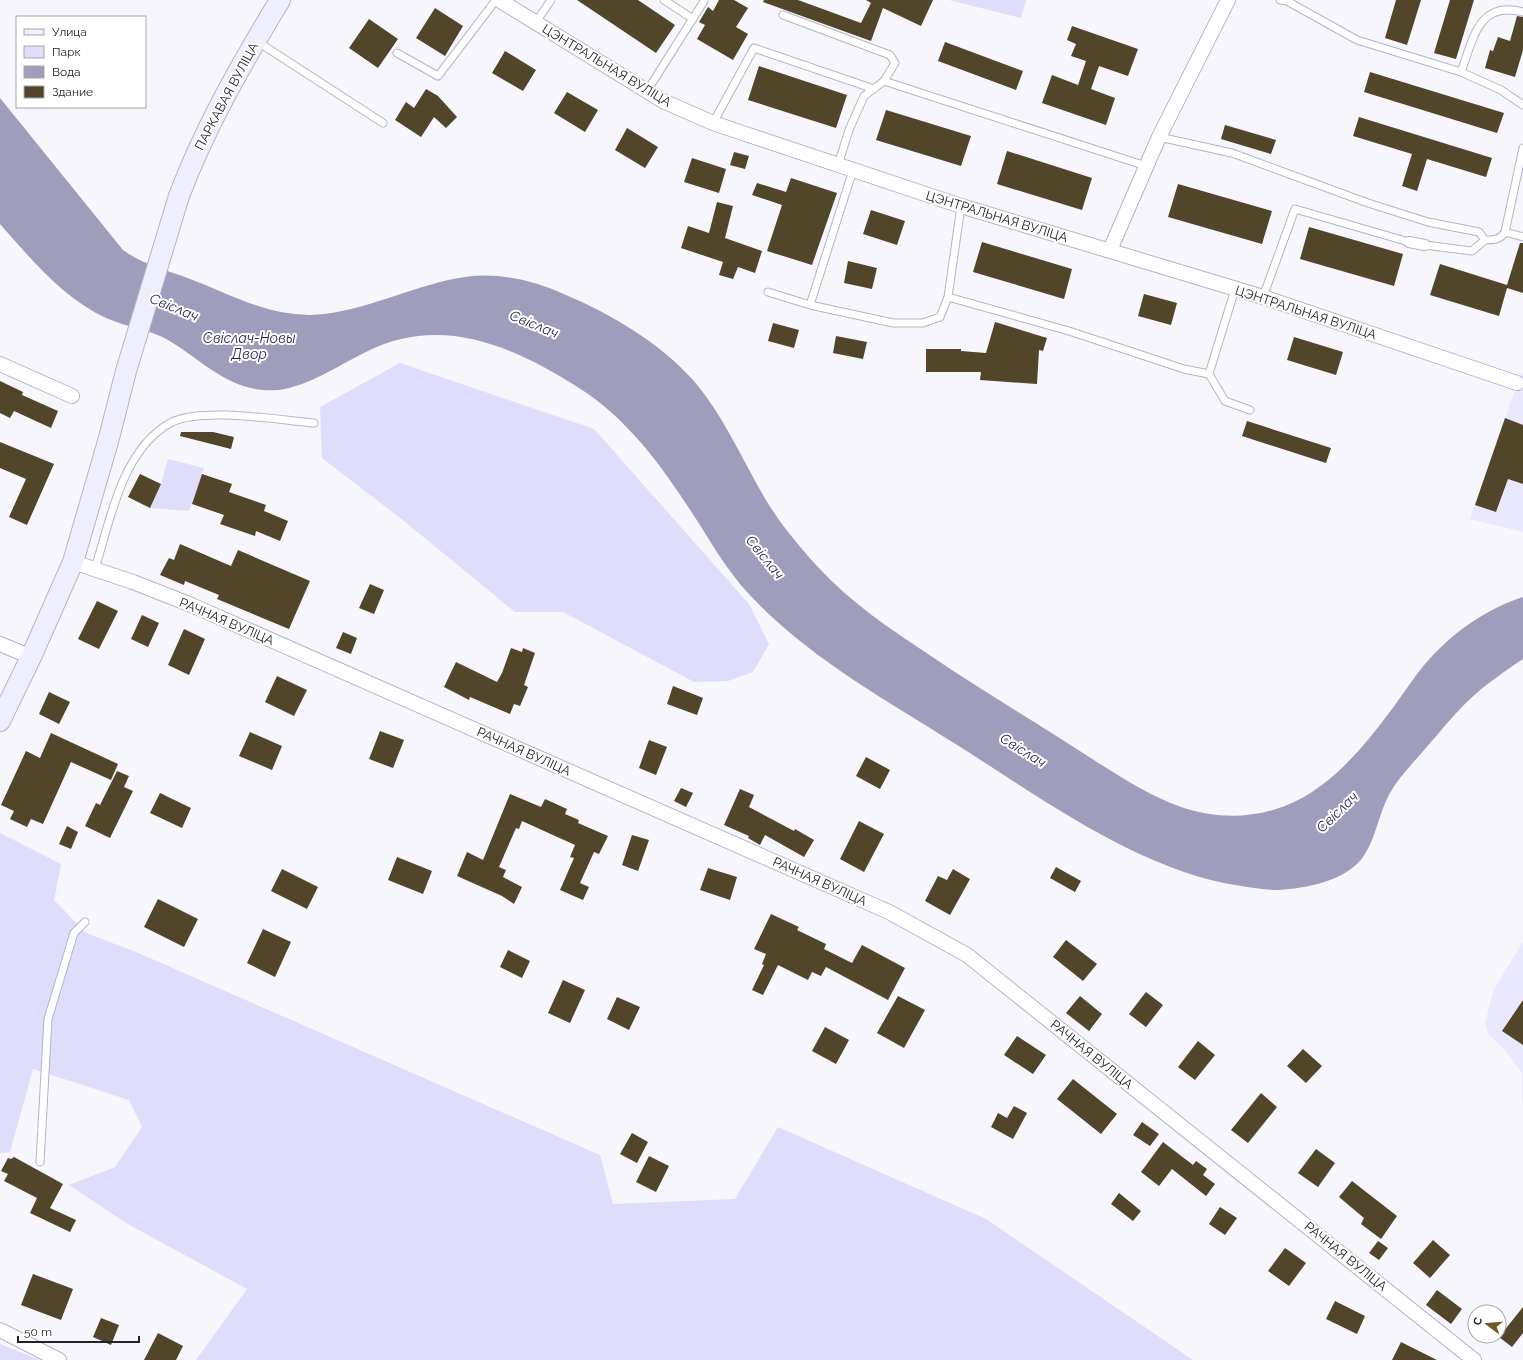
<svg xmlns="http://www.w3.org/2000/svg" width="1523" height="1360" font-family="Raleway,sans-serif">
<rect width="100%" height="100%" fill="#f6f6fc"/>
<path fill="#e9e8fe" d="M 1521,373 L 1523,374 L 1523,532 L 1470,519 Z
M 1523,942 L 1523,1102 L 1522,1101 L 1522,1073 L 1504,1049 L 1489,1035 L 1485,1023 L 1494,989 Z"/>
<path fill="#deddfb" d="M 949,0 L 1026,0 L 1021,18 Z
M 400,363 L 594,429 L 749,604 L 769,644 L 753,672 L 728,681 L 694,682 L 563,612 L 515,612 L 404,521 L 322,458 L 320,407 Z
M 168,459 L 204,468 L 189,511 L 150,508 L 161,484 Z
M 0,833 L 61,864 L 54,900 L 86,933 L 136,952 L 600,1155 L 613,1204 L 735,1199 L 778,1127 L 986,1219 L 1193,1360 L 196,1360 L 247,1289 L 126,1223 L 69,1185 L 115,1167 L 142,1127 L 129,1100 L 33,1069 L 10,1152 L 0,1153 Z
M 0,1344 L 40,1360 L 0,1360 Z"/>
<path fill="#9e9dbc" d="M 0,98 L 123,250 C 142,264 163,269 185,277 C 231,294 273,320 324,314 C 373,308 417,284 465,277 C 500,272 535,281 566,295 C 611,314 660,343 693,380 C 725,417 744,464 769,505 C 783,527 799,546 817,566 C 850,602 890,629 931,656 C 974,685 1018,712 1061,739 C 1098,762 1141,793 1181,807 C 1211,817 1242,819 1273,810 C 1326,795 1363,748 1395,705 C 1405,691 1414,677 1425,664 C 1452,633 1484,610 1523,597 L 1523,659 C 1505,671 1486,684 1470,699 C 1454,714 1440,732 1425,749 C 1413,763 1399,777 1390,793 C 1378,814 1375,845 1359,862 C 1340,882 1306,888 1279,890 C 1267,890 1254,888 1241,886 C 1139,871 1040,797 954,743 C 881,697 806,656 747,592 C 728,571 713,546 698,522 C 665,471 631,421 579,388 C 513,346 441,314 366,352 C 339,365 309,386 279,390 C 231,394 205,362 168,340 C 149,329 126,327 106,318 C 63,298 31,259 0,224 Z"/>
<path fill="#51452a" d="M 577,0 L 638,0 L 675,25 L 656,53 Z
M 719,0 L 734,0 L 748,8 L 736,27 L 748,34 L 733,60 L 697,39 L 705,25 L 699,22 L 708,7 L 713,11 Z
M 764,0 L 798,0 L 861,23 L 871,3 L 866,0 L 933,0 L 921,26 L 883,8 L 871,41 L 763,2 Z
M 1396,0 L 1421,0 L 1407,45 L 1385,38 Z
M 1450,0 L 1474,0 L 1456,59 L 1434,53 Z
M 435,8 L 463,26 L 445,56 L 416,38 Z
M 1517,16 L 1523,17 L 1523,50 L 1515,77 L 1485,68 L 1490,50 L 1493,51 L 1498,37 L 1510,41 Z
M 369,19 L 398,39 L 378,68 L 349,48 Z
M 1072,26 L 1138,49 L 1128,76 L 1099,66 L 1091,89 L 1115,98 L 1106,125 L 1042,103 L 1052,75 L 1078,85 L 1086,61 L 1071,56 L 1076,44 L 1067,40 Z
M 945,42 L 1023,71 L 1016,90 L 938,61 Z
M 505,51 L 536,70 L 523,91 L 492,73 Z
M 759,66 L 847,95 L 836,128 L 748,100 Z
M 1370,72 L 1504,113 L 1497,133 L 1364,92 Z
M 426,89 L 438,96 L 457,117 L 446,128 L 434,117 L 421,137 L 395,120 L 406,102 L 414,108 Z
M 567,92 L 598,110 L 585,132 L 554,113 Z
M 886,110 L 971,136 L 961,166 L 876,140 Z
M 1359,117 L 1492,158 L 1486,177 L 1427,159 L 1417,191 L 1402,186 L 1412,154 L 1353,136 Z
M 1225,125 L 1276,140 L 1271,154 L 1221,139 Z
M 627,128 L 658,147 L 645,168 L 615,150 Z
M 1007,151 L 1092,178 L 1082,210 L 997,184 Z
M 734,152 L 749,156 L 745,169 L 730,165 Z
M 692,158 L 726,169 L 719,193 L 684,182 Z
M 791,178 L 837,193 L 812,265 L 767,251 L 782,205 L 752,195 L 757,183 L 786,192 Z
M 1178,184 L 1272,211 L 1262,244 L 1168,217 Z
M 717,202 L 733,206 L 725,238 L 762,251 L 755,273 L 738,267 L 733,279 L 719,275 L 723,262 L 681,248 L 688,226 L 709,233 Z
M 871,210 L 905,221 L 897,245 L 863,234 Z
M 1309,227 L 1403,254 L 1394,286 L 1300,259 Z
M 982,242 L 1072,269 L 1064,299 L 973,272 Z
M 1520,243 L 1523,243 L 1523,293 L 1507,288 L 1499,316 L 1430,295 L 1440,264 L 1507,285 Z
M 848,261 L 877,268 L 872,289 L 844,283 Z
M 1144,294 L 1177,303 L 1171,325 L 1138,316 Z
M 995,322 L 1047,338 L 1043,351 L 1039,350 L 1037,384 L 980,380 L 981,372 L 926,372 L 926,349 L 961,349 L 961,351 L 986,353 Z
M 773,323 L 799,330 L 794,348 L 768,341 Z
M 836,336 L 867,342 L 863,359 L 833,353 Z
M 1294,337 L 1343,352 L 1336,375 L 1287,360 Z
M 0,381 L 23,392 L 22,395 L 58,411 L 51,428 L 14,411 L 10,418 L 0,413 Z
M 1505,418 L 1523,425 L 1523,484 L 1508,479 L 1496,512 L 1475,505 Z
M 1247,421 L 1331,448 L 1326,463 L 1242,436 Z
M 181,432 L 213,432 L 234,437 L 231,449 L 180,436 Z
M 0,442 L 54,464 L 27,525 L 9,517 L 26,479 L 0,468 Z
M 140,474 L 161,484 L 150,508 L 128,497 Z
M 202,474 L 232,484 L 229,492 L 266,505 L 264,511 L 288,521 L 280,541 L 256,531 L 255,536 L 220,524 L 224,515 L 192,504 Z
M 180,544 L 231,566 L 238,550 L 310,581 L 289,629 L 217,599 L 219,595 L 185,581 L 184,585 L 160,575 L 169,558 L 174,560 Z
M 370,584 L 384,590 L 374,614 L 359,608 Z
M 97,601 L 118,611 L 99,649 L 78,639 Z
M 142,615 L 159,623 L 148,647 L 131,639 Z
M 184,629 L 205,639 L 189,675 L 168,665 Z
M 343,632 L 357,638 L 351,654 L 336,648 Z
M 511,648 L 522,652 L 523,648 L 535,653 L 524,685 L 528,687 L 520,706 L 514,704 L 510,714 L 470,697 L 469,700 L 444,687 L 456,662 L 497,682 L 502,673 Z
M 277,676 L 307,690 L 294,716 L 265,702 Z
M 673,686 L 703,698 L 697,715 L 667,704 Z
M 49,692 L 70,702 L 59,724 L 39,714 Z
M 380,731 L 404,740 L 393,768 L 369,759 Z
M 250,732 L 282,746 L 272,770 L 239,756 Z
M 51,733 L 118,764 L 111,780 L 71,762 L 43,824 L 31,819 L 27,827 L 10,819 L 14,811 L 1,805 L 26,751 L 40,758 Z
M 649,740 L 667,747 L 656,775 L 639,768 Z
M 866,757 L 890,770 L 880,789 L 856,776 Z
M 117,771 L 129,776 L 124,787 L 133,791 L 110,838 L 85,826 L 96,803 L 100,805 Z
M 681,788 L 693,793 L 686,807 L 674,801 Z
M 740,789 L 754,795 L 749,807 L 794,831 L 795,829 L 814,840 L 804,857 L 765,835 L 760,845 L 748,838 L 749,836 L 724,825 Z
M 160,793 L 191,808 L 182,828 L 150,813 Z
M 510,794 L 541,807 L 545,799 L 567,809 L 565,814 L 579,820 L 578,823 L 608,836 L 599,854 L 594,852 L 580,883 L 589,887 L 583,900 L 560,890 L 574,858 L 570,857 L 575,845 L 522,821 L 519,829 L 516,828 L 499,867 L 506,870 L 503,877 L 522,887 L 514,904 L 502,896 L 457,876 L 467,852 L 483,860 Z
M 859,821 L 884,834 L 864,872 L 840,859 Z
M 67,826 L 78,832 L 71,849 L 59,844 Z
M 632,835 L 649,840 L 638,871 L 622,865 Z
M 397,857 L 432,871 L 423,894 L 388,880 Z
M 1056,867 L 1081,881 L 1075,892 L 1050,878 Z
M 708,868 L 737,877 L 730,900 L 700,890 Z
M 282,869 L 318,887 L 307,909 L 271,891 Z
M 953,869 L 970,879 L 950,915 L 925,901 L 938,876 L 947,880 Z
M 158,899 L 198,919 L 184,947 L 144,927 Z
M 771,914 L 799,927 L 797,930 L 826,944 L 824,949 L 852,963 L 862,945 L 905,968 L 888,1000 L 826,967 L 821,976 L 812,972 L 808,980 L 778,965 L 763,995 L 752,990 L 764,965 L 762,964 L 766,954 L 754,949 Z
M 263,929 L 291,942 L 275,977 L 247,963 Z
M 1066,940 L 1097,964 L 1083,981 L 1053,957 Z
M 508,950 L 530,961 L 522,978 L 500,967 Z
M 563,980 L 585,990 L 570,1023 L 548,1013 Z
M 1146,992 L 1163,1005 L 1146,1027 L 1129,1014 Z
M 898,996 L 925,1010 L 904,1048 L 877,1033 Z
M 1080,996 L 1102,1014 L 1089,1031 L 1066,1013 Z
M 617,997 L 640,1007 L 629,1030 L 607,1019 Z
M 1523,1000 L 1523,1045 L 1502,1031 Z
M 825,1027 L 849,1040 L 836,1064 L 812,1051 Z
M 1017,1036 L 1046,1055 L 1033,1074 L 1004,1055 Z
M 1198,1041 L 1215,1055 L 1195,1080 L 1178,1067 Z
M 1303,1049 L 1322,1066 L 1306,1083 L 1287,1066 Z
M 1073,1079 L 1117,1114 L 1101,1134 L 1057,1099 Z
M 1261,1093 L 1277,1107 L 1248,1143 L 1231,1130 Z
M 1014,1106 L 1027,1113 L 1013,1139 L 991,1127 L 998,1113 L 1007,1118 Z
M 1142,1122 L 1159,1134 L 1150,1146 L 1133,1135 Z
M 632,1133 L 648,1142 L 637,1163 L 620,1154 Z
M 1163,1142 L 1193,1165 L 1196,1161 L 1207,1169 L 1203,1175 L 1215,1184 L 1206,1196 L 1172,1169 L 1159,1186 L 1141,1172 Z
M 1316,1149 L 1335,1163 L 1318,1187 L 1298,1173 Z
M 649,1156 L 669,1166 L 656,1192 L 636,1182 Z
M 14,1157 L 63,1184 L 50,1208 L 76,1220 L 70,1232 L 30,1213 L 37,1198 L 4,1181 L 8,1174 L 1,1171 L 8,1158 L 11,1159 Z
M 1352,1181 L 1397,1216 L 1381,1239 L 1361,1224 L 1364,1218 L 1339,1197 Z
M 1119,1193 L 1141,1211 L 1133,1221 L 1111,1204 Z
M 1220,1207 L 1237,1218 L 1225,1235 L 1209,1224 Z
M 1433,1240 L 1450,1255 L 1430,1278 L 1413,1263 Z
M 1378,1241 L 1388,1248 L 1379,1260 L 1369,1253 Z
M 1285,1248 L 1306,1263 L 1289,1286 L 1268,1271 Z
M 33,1274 L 73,1289 L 61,1320 L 21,1305 Z
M 1437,1290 L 1462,1309 L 1451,1324 L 1426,1305 Z
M 1335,1301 L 1365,1316 L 1357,1334 L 1326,1319 Z
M 1523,1307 L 1523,1333 L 1512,1347 L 1499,1337 Z
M 101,1318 L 119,1325 L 111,1345 L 93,1337 Z
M 158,1333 L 183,1346 L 176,1360 L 144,1360 Z
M 1401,1342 L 1437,1360 L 1392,1360 Z"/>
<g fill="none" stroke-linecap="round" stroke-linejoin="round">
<g stroke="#b4b3ce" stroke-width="9">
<path id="service" d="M 664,0 L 693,19
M 1280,0 L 1287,1 L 1357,40 L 1461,72 L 1501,90 L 1523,105
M 783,15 L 890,55 L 895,63 L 884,81 L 864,96 L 849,130 L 838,165
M 536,22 L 551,0
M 258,42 L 383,123
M 397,53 L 438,76 L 496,0
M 1461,72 C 1473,40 1478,0 1523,12
M 884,81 L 1146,166
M 647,91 L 704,1
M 713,123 L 754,48 L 874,89
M 1159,137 L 1232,153 L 1368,203 L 1428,222 L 1479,232 L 1485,240 C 1493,240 1500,240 1505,232 L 1523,148
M 1505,232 L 1523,237
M 1425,245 L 1472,251 L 1485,240
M 1235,289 L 1209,374 L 1225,401 L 1250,410
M 768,292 L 810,305 L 893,323 L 923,323 L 940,317 L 948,297 L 961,206
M 948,297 L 1069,331 L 1184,369 L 1209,374
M 1263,297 L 1295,209 L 1409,242
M 810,305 L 853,170
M 95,568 C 104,540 111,509 123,481 C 133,458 149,434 172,422 C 203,407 279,420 314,423
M 40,1162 L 48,1019 L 74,933 L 85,922"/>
</g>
<g stroke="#b4b3ce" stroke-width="12">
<path id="pedestrian" d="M 1409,242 L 1425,245"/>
</g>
<g stroke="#b4b3ce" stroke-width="16">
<path id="minor" d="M 499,0 L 663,101 L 713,123 L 961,206 L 1263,297 L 1517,383
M 1110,250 L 1159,137 L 1228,0
M 0,364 L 72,396
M 73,562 L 133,582 L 189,604 L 889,912 L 967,955 L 1474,1360
M 0,644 L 31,657
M 0,1330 L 59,1360"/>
</g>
<g stroke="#b4b3ce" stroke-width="22">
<path id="secondary" d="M 0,721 L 31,657 L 73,562 L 109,438 L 126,371 L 179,196 C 205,127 242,63 280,0"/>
</g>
<use href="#service" stroke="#fff" stroke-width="7"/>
<use href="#pedestrian" stroke="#fff" stroke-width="10"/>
<use href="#minor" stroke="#fff" stroke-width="14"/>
<use href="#secondary" stroke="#efeefd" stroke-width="20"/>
</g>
<g text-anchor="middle" stroke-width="4" stroke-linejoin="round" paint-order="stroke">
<g font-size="13" fill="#22212b" stroke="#fff">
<text transform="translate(607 65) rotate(31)" y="5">ЦЭНТРАЛЬНАЯ ВУЛІЦА</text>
<text transform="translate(226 96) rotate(-62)" y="5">ПАРКАВАЯ ВУЛІЦА</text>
<text transform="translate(997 216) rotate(17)" y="5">ЦЭНТРАЛЬНАЯ ВУЛІЦА</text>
<text transform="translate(1306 312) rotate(18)" y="5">ЦЭНТРАЛЬНАЯ ВУЛІЦА</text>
<text transform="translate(227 621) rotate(23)" y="5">РАЧНАЯ ВУЛІЦА</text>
<text transform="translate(524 751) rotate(24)" y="5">РАЧНАЯ ВУЛІЦА</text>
<text transform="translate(820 881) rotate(24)" y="5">РАЧНАЯ ВУЛІЦА</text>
<text transform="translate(1092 1054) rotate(39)" y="5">РАЧНАЯ ВУЛІЦА</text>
<text transform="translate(1346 1256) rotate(39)" y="5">РАЧНАЯ ВУЛІЦА</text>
</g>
<g font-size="14" font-style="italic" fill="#29234d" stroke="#fff">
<text transform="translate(174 307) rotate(22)" y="5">Свіслач</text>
<text transform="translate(534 324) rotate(22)" y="5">Свіслач</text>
<text x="249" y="343">Свіслач-Новы<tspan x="249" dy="16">Двор</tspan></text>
<text transform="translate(765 557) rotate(51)" y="5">Свіслач</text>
<text transform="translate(1023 750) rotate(32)" y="5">Свіслач</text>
<text transform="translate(1337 812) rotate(-44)" y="5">Свіслач</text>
</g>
</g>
<rect x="16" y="16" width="130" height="92" fill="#ffffff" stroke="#a7a6aa"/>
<rect x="24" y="29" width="20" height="6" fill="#efeefd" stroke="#a7a6aa"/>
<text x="52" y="36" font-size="12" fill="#22212b">Улица</text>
<rect x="24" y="46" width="20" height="12" fill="#deddfb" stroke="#a7a6aa"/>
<text x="52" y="56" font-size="12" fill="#22212b">Парк</text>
<rect x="24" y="66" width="20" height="12" fill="#9e9dbc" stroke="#a7a6aa"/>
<text x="52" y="76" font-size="12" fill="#22212b">Вода</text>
<rect x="24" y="86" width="20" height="12" fill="#51452a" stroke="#a7a6aa"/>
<text x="52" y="96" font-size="12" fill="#22212b">Здание</text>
<g transform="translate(1487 1324) rotate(286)"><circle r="19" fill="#ffffff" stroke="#a7a6aa"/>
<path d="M0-3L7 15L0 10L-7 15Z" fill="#6d5a28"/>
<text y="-6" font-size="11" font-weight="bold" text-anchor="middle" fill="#22212b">С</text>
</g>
<path d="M18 1336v6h121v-6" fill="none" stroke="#22212b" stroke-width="2"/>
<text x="24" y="1336" font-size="12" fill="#22212b" stroke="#ffffff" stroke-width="3" paint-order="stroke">50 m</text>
</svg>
